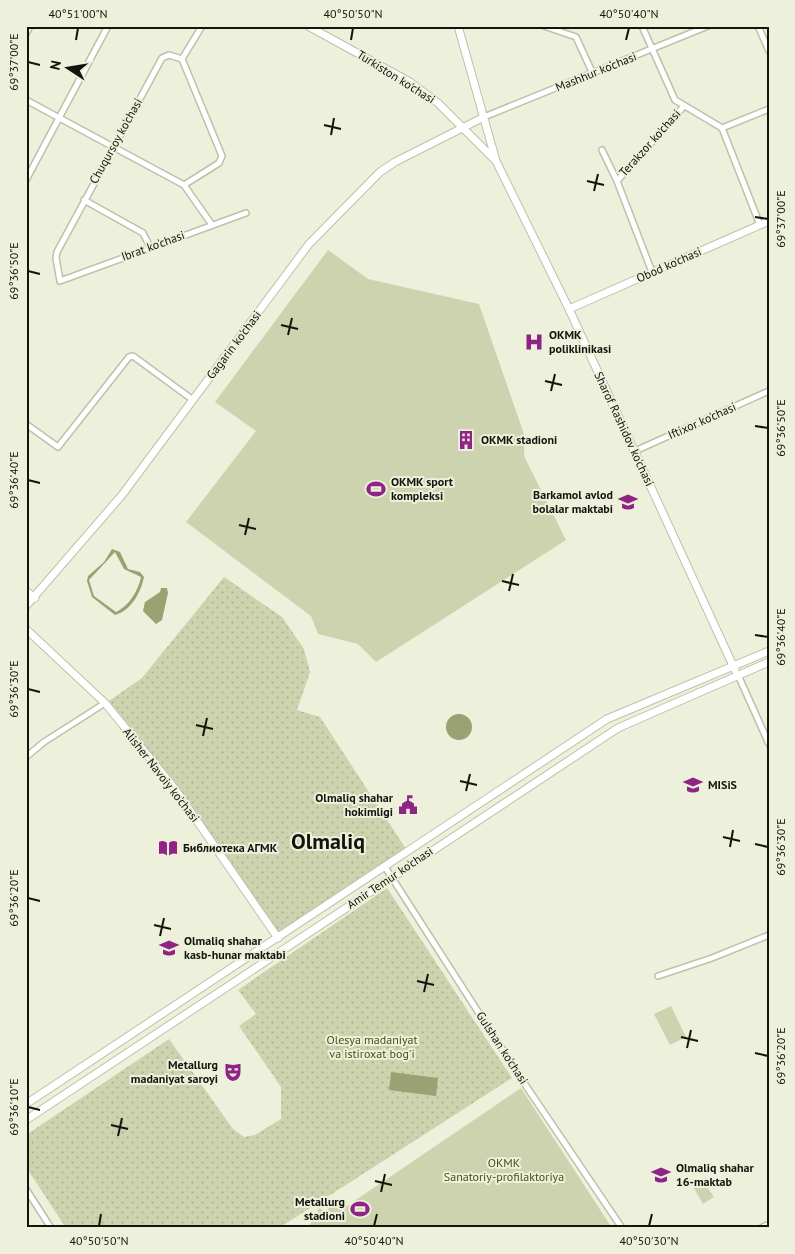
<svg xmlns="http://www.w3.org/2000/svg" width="795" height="1254" font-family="'PT Sans',sans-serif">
<defs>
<pattern id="grass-dots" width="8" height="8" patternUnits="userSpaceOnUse" patternTransform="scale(1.25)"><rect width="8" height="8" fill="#cdd3ae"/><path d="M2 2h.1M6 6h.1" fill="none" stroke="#afb494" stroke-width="1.8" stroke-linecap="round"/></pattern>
</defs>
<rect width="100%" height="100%" fill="#edf1db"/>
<path fill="url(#grass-dots)" d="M 224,577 L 282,617 L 304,649 L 310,672 L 297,710 L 320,717 L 406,849 L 280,934 L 185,796 L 109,701 L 142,678 Z
M 387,888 L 512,1078 L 279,1228 L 66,1228 L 26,1167 L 26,1135 L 169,1039 L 233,1129 L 244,1137 L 255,1135 L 281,1119 L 281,1087 L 239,1026 L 256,1014 L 238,990 Z"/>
<path fill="#cdd3ae" d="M 328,250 L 368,279 L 479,304 L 525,437 L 524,456 L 566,540 L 376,662 L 358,644 L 318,634 L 311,616 L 186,522 L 256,431 L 215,402 Z
M 671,1006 L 686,1037 L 670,1045 L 654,1014 Z
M 521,1088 L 612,1228 L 302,1228 L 309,1226 L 319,1208 L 326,1212 L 332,1204 L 341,1210 Z
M 702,1179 L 714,1197 L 703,1204 L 692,1185 Z"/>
<path fill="#9aa172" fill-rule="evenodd" d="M 112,549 L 120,552 L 128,569 L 140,572 L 144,577 C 141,592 131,611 115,615 L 92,597 L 87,581 L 88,576 L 104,562 ZM 115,552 L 124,569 L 141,577 C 138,591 129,606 116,612 L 94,596 L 89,580 Z
M 161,588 L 167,588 L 168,593 L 162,620 L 156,624 L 143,611 L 145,602 L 160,592 Z
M446 727a13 13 0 1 1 26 0a13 13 0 1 1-26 0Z
M 391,1072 L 438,1078 L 436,1096 L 389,1090 Z"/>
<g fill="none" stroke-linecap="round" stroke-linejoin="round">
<g stroke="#bdc1ab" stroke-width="8">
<path id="street" d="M 202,26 L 182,59 L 169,55 L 162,58 L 57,252 L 56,258 L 60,281 L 246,213
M 544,26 L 576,37 L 593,74
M 642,26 L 675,100 L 722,128 L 769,109
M 758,26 L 769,51
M 26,34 L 30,26
M 182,59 L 222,156 L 219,163 L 184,185
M 26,100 L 184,185 L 212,225
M 484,117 L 708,26
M 722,128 L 760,225
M 602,150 L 617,181 L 652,272
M 26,180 L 108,26
M 617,181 L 684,106
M 84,200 L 143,233 L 150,247
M 26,424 L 58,447 L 129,357 L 133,356 L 193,400
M 635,451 L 769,391
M 738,675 L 769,744
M 26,757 L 44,742 L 105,703
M 385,867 L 520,1077 L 622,1228
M 658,976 L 712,958 L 769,935
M 26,1189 L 51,1228
M 761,1228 L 769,1224"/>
</g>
<g stroke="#bdc1ab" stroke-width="9">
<path id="secondary" d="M 308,26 L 410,82 L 438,103 L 495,160
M 458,26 L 496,161 L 569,309 L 735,670
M 569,309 L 769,221
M 26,591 L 35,598
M 26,606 L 122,495 L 309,244 L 380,172 L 395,162 L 484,117
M 26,629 L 105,703 L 175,789 L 278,938
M 26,1104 L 607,719 L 769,651
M 26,1120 L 618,728 L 769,662"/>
</g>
<use href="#street" stroke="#fff" stroke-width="5"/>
<use href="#secondary" stroke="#fff" stroke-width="7"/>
</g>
<path fill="none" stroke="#13140c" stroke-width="2" d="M 76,40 L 78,28M 351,40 L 353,28M 626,40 L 629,28M 28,62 L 40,65M 324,125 L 341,129M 331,135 L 334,118M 587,181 L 604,185M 594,191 L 598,174M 755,217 L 768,219M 28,271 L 40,274M 281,325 L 298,329M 288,335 L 292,318M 545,381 L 562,385M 551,391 L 555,374M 755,426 L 768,428M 28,480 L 40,483M 239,525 L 256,529M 245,535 L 249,518M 502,581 L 519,585M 509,591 L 513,574M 755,635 L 768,637M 28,689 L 40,692M 196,725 L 213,729M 203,736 L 207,718M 460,781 L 477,785M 466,791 L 470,774M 723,837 L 740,841M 755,844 L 768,847M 730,847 L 733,830M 28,898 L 40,901M 154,925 L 171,929M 160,936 L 164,918M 417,981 L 434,985M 424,992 L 428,974M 681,1037 L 698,1041M 687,1048 L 691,1030M 755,1053 L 768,1056M 28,1107 L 40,1110M 111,1125 L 128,1129M 118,1136 L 122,1118M 375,1181 L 392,1185M 381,1192 L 385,1174M 99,1226 L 101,1214M 374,1226 L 377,1214M 649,1226 L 652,1214"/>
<defs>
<g id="hospital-bare" transform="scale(1.5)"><path d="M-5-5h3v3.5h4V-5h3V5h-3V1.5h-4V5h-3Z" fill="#8f2386" stroke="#edf1db" stroke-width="2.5" paint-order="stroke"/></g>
<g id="building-bare" transform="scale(1.5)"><path d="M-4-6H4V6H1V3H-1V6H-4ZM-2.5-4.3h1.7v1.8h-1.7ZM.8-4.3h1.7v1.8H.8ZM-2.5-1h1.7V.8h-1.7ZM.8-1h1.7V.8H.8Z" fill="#8f2386" stroke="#edf1db" stroke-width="2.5" paint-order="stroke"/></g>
<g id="stadium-bare" transform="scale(1.5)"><path d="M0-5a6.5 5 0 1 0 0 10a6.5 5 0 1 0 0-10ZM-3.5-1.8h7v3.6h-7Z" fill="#8f2386" stroke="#edf1db" stroke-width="2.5" paint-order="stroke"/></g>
<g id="school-bare" transform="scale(1.5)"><path d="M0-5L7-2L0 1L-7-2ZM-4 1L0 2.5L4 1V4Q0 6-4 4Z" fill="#8f2386" stroke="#edf1db" stroke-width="2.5" paint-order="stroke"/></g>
<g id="university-bare" transform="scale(1.5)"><path d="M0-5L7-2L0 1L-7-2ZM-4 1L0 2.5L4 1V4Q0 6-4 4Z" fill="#8f2386" stroke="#edf1db" stroke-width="2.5" paint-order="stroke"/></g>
<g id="civic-bare" transform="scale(1.5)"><path d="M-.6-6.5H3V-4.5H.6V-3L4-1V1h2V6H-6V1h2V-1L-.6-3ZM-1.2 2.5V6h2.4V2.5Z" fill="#8f2386" stroke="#edf1db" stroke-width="2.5" paint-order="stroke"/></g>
<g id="library-bare" transform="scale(1.5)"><path d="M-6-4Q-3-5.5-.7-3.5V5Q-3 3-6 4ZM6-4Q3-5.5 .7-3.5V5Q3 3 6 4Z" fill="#8f2386" stroke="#edf1db" stroke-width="2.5" paint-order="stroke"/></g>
<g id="theatre-bare" transform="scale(1.5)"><path d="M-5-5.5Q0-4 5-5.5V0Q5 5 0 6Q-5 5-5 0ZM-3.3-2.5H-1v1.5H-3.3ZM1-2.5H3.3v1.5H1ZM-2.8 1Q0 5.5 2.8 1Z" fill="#8f2386" stroke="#edf1db" stroke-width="2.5" paint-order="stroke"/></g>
</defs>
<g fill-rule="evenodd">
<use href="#hospital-bare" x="534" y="342"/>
<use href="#building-bare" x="466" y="440"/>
<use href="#stadium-bare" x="376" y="489"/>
<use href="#school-bare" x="628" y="502"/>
<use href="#university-bare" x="693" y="785"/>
<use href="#civic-bare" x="408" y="805"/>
<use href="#library-bare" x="168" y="848"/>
<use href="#school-bare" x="169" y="948"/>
<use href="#theatre-bare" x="233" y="1072"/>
<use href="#school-bare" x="661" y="1175"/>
<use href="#stadium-bare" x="360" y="1209"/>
</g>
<g text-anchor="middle" stroke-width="4" stroke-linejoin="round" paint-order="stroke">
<g font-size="12" fill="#13140c" stroke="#edf1db">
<text transform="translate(596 72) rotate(-22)" y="4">Mashhur ko‘chasi</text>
<text transform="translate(396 77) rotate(32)" y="4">Turkiston ko'chasi</text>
<text transform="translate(116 141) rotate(-61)" y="4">Chuqursoy ko'chasi</text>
<text transform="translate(650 143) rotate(-48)" y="4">Terakzor ko'chasi</text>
<text transform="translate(153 246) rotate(-20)" y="4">Ibrat ko'chasi</text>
<text transform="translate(669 265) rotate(-24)" y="4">Obod ko'chasi</text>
<text transform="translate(234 345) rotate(-53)" y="4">Gagarin ko'chasi</text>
<text transform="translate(702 421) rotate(-24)" y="4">Iftixor ko'chasi</text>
<text transform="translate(624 429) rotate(65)" y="4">Sharof Rashidov ko'chasi</text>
<text transform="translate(161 775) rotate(52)" y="4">Alisher Navoiy ko'chasi</text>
<text transform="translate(390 878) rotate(-34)" y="4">Amir Temur ko'chasi</text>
<text transform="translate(502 1048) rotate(57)" y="4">Gulshan ko'chasi</text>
</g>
<g font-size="12" font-weight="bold" fill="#13140c" stroke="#edf1db" text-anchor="start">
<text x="549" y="339">OKMK<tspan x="549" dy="14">poliklinikasi</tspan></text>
<text x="481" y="444">OKMK stadioni</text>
<text x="391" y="486">OKMK sport<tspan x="391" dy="14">kompleksi</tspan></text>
<text x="613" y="499" text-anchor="end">Barkamol avlod<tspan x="613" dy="14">bolalar maktabi</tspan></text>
<text x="708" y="789">MISiS</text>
<text x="393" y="802" text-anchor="end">Olmaliq shahar<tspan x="393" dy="14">hokimligi</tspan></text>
<text x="183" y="852">Библиотека АГМК</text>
<text x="184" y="945">Olmaliq shahar<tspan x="184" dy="14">kasb-hunar maktabi</tspan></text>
<text x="218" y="1069" text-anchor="end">Metallurg<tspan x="218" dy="14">madaniyat saroyi</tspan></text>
<text x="676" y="1172">Olmaliq shahar<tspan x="676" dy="14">16-maktab</tspan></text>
<text x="345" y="1206" text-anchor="end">Metallurg<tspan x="345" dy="14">stadioni</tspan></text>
</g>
<g font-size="12" fill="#4a5019" stroke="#edf1db">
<text x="372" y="1044">Olesya madaniyat<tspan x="372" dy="14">va istiroxat bog'i</tspan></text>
<text x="504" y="1167">OKMK<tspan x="504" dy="14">Sanatoriy-profilaktoriya</tspan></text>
</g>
<g font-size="22" font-weight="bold" fill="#13140c" stroke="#edf1db">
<text x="328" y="849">Olmaliq</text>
</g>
</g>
<rect width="795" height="1254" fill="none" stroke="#edf1db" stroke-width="55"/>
<g transform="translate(68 68) rotate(282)" stroke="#edf1db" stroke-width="4" paint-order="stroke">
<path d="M0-4L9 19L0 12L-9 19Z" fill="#13140c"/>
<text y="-8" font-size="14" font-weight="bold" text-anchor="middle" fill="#13140c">N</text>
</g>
<rect x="28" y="28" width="740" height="1198" fill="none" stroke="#13140c" stroke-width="2"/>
<g font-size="12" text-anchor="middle" fill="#13140c">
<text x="78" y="18">40°51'00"N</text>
<text x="353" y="18">40°50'50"N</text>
<text x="629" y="18">40°50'40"N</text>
<text transform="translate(14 62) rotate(-90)" y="4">69°37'00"E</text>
<text transform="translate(781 219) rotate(-90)" y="4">69°37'00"E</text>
<text transform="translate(14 271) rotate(-90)" y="4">69°36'50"E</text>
<text transform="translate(781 428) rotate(-90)" y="4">69°36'50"E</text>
<text transform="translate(14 480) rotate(-90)" y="4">69°36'40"E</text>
<text transform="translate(781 637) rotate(-90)" y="4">69°36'40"E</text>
<text transform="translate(14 689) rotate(-90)" y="4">69°36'30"E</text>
<text transform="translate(781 847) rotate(-90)" y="4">69°36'30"E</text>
<text transform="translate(14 898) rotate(-90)" y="4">69°36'20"E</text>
<text transform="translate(781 1056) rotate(-90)" y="4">69°36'20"E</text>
<text transform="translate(14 1107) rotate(-90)" y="4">69°36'10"E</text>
<text x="99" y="1245">40°50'50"N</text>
<text x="374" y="1245">40°50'40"N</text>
<text x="649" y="1245">40°50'30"N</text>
</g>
</svg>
